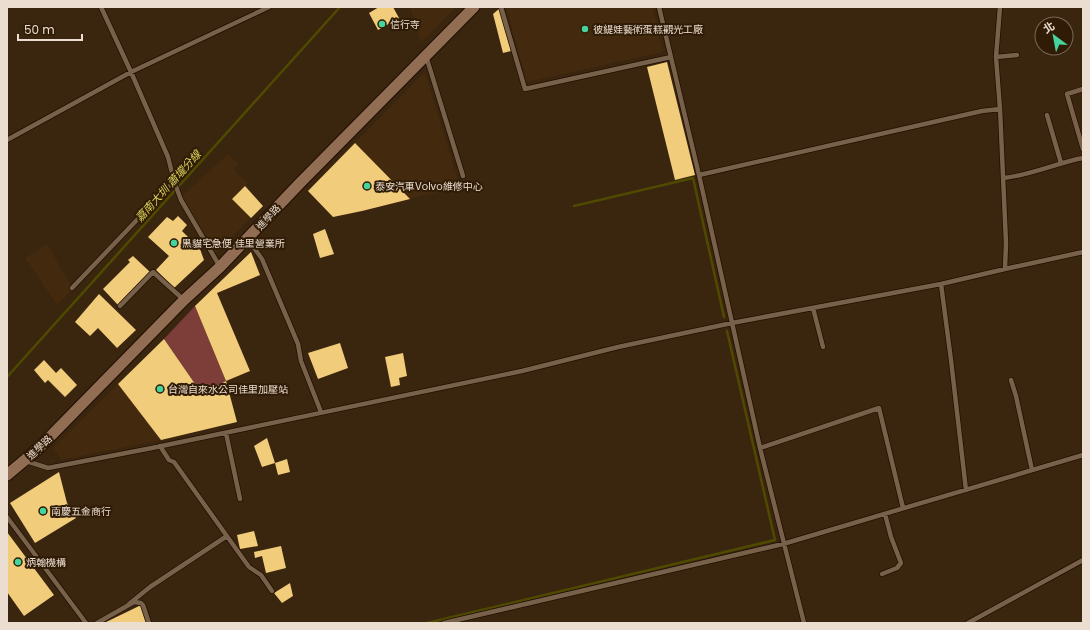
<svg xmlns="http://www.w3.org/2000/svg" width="1090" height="630" font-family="Poppins,'Noto Sans TC',sans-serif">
<rect width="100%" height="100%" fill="#3a250f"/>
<path fill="#43290d" d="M 410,7 L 456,7 L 421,43 Z
M 506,7 L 653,7 L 663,52 L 527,82 Z
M 425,72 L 460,187 L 410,199 L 355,143 Z
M 228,154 L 239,164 L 234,170 L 248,183 L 232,199 L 251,218 L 215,254 L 199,236 L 181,197 Z
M 47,244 L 73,289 L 57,305 L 25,258 Z
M 118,384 L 161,440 L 62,460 L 53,448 Z"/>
<path fill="#7d3d38" d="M 195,306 L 226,381 L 202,394 L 164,339 Z"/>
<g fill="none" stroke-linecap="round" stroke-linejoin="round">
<path stroke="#4f4a00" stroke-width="2.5" d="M 574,206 L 693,178 L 724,317
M 7,377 L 340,7
M 427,623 L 775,540 L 727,331"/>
</g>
<path fill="#f1cc7b" d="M 379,7 L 393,7 L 399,18 L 378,30 L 369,13 Z
M 500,8 L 511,51 L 503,53 L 493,14 Z
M 667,62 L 695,175 L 675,180 L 647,67 Z
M 355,143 L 410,199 L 362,211 L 333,217 L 308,191 Z
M 245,186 L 263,206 L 251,218 L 232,199 Z
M 178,216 L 187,225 L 182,231 L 200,249 L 204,260 L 174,288 L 156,270 L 169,256 L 148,237 L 167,217 L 173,221 Z
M 325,229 L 334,254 L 320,258 L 313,234 Z
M 251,252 L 260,275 L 217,293 L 250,371 L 226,381 L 195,306 Z
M 133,256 L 150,272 L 118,305 L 103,289 L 130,262 L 128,260 Z
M 99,294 L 136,330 L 117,348 L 98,328 L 90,336 L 75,322 Z
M 164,339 L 202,394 L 226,381 L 237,422 L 161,440 L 118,384 Z
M 340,343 L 348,368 L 318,379 L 308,353 Z
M 403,353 L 407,376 L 399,378 L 400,385 L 391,387 L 385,357 Z
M 44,360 L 56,373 L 61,368 L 77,385 L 65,397 L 48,380 L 45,383 L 34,370 Z
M 267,438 L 275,463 L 262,467 L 254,446 Z
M 287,459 L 290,472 L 278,475 L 275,463 Z
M 59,472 L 67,503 L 76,518 L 35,543 L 10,503 Z
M 254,531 L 258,546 L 240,549 L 237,535 Z
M 7,532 L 54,595 L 24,616 L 7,592 Z
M 281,546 L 286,568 L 266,573 L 262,556 L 255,558 L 254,552 Z
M 290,583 L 293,596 L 282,603 L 274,593 Z
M 141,605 L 147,623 L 104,623 L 135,608 Z"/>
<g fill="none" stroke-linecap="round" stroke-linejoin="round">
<g stroke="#200e00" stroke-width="6">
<path id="service" d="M 501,7 L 525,89 L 671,57
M 659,7 L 699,175 L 760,448 L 804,623
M 1000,7 L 996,57 L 1000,109 L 1006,243 L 1005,269
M 426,56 L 463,176
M 996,57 L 1017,55
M 1083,89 L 1067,94 L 1083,149
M 1047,115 L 1061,163
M 7,140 L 131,72 L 269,7
M 699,175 L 982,111 L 1000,109
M 1003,178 C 1028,176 1057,163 1083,158
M 174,181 L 181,200 L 220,267
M 247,238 L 262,259 L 298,344 L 301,361 L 321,412
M 941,284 L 951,360 L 966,490
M 72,288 L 174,181 L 168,157 L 131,72 L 101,7
M 120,306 L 153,272 L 184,300
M 813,308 L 823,347
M 1011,380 L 1016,396 L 1032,470
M 226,433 L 240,499
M 160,446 L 169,460 L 174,462 L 249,567 L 261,575 L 272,591
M 760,448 L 879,408 L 903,508
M 26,461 L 48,468 L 152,448 L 522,371 L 618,347 L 732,323 L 941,284 L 1005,269 L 1083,252
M 7,517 L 86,623
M 882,574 L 897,568 L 901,563 L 891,537 L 885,514
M 129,604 L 150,587 L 227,536
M 97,623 L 134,602 L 141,603 L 143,605 L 149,623
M 444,623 L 783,544 L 1083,455
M 968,623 L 1083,560"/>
</g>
<g stroke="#200e00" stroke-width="13">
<path id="secondary" d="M 7,475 L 38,449 L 184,300 L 220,267 L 300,183 L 474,7"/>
</g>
<use href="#service" stroke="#78614a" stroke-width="4.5"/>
<use href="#secondary" stroke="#916d53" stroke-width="11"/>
</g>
<g fill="#46d49e" stroke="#301c06" stroke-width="1.5">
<circle cx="382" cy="24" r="4"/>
<circle cx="585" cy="29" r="4"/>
<circle cx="367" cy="186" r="4"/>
<circle cx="174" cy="243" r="4"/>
<circle cx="160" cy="389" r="4"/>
<circle cx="43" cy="511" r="4"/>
<circle cx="18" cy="562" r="4"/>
</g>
<g text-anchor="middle" stroke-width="4" stroke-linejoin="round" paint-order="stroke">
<g font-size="10" fill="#ebddd0" stroke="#301c06" text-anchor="start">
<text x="390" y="28">信行寺</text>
<text x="593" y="33">彼緹娃藝術蛋糕觀光工廠</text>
<text x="375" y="190">泰安汽車Volvo維修中心</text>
<text x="182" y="247">黑貓宅急便 佳里營業所</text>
<text x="168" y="393">台灣自來水公司佳里加壓站</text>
<text x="51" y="515">南慶五金商行</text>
<text x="26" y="566">炳翰機構</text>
</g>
<g font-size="10" fill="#ebddd0" stroke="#301c06">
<text transform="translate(268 217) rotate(-47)" y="4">進學路</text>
<text transform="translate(39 447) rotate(-44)" y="4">進學路</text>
</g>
<g font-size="11" font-style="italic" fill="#dad15c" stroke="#301c06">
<text transform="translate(168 186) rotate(-48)" y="4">嘉南大圳 蕭壠分線</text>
</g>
</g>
<rect width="1090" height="630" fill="none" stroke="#ebddd0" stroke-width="16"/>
<g transform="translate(1054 36) rotate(328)"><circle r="19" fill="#301c06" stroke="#7b6957"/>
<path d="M0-3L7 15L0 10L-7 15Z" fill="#46d49e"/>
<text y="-6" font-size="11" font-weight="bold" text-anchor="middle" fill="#ebddd0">北</text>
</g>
<path d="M18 34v6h64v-6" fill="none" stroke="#ebddd0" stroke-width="2"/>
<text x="24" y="34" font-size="12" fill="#ebddd0" stroke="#301c06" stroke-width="3" paint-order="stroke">50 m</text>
</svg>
